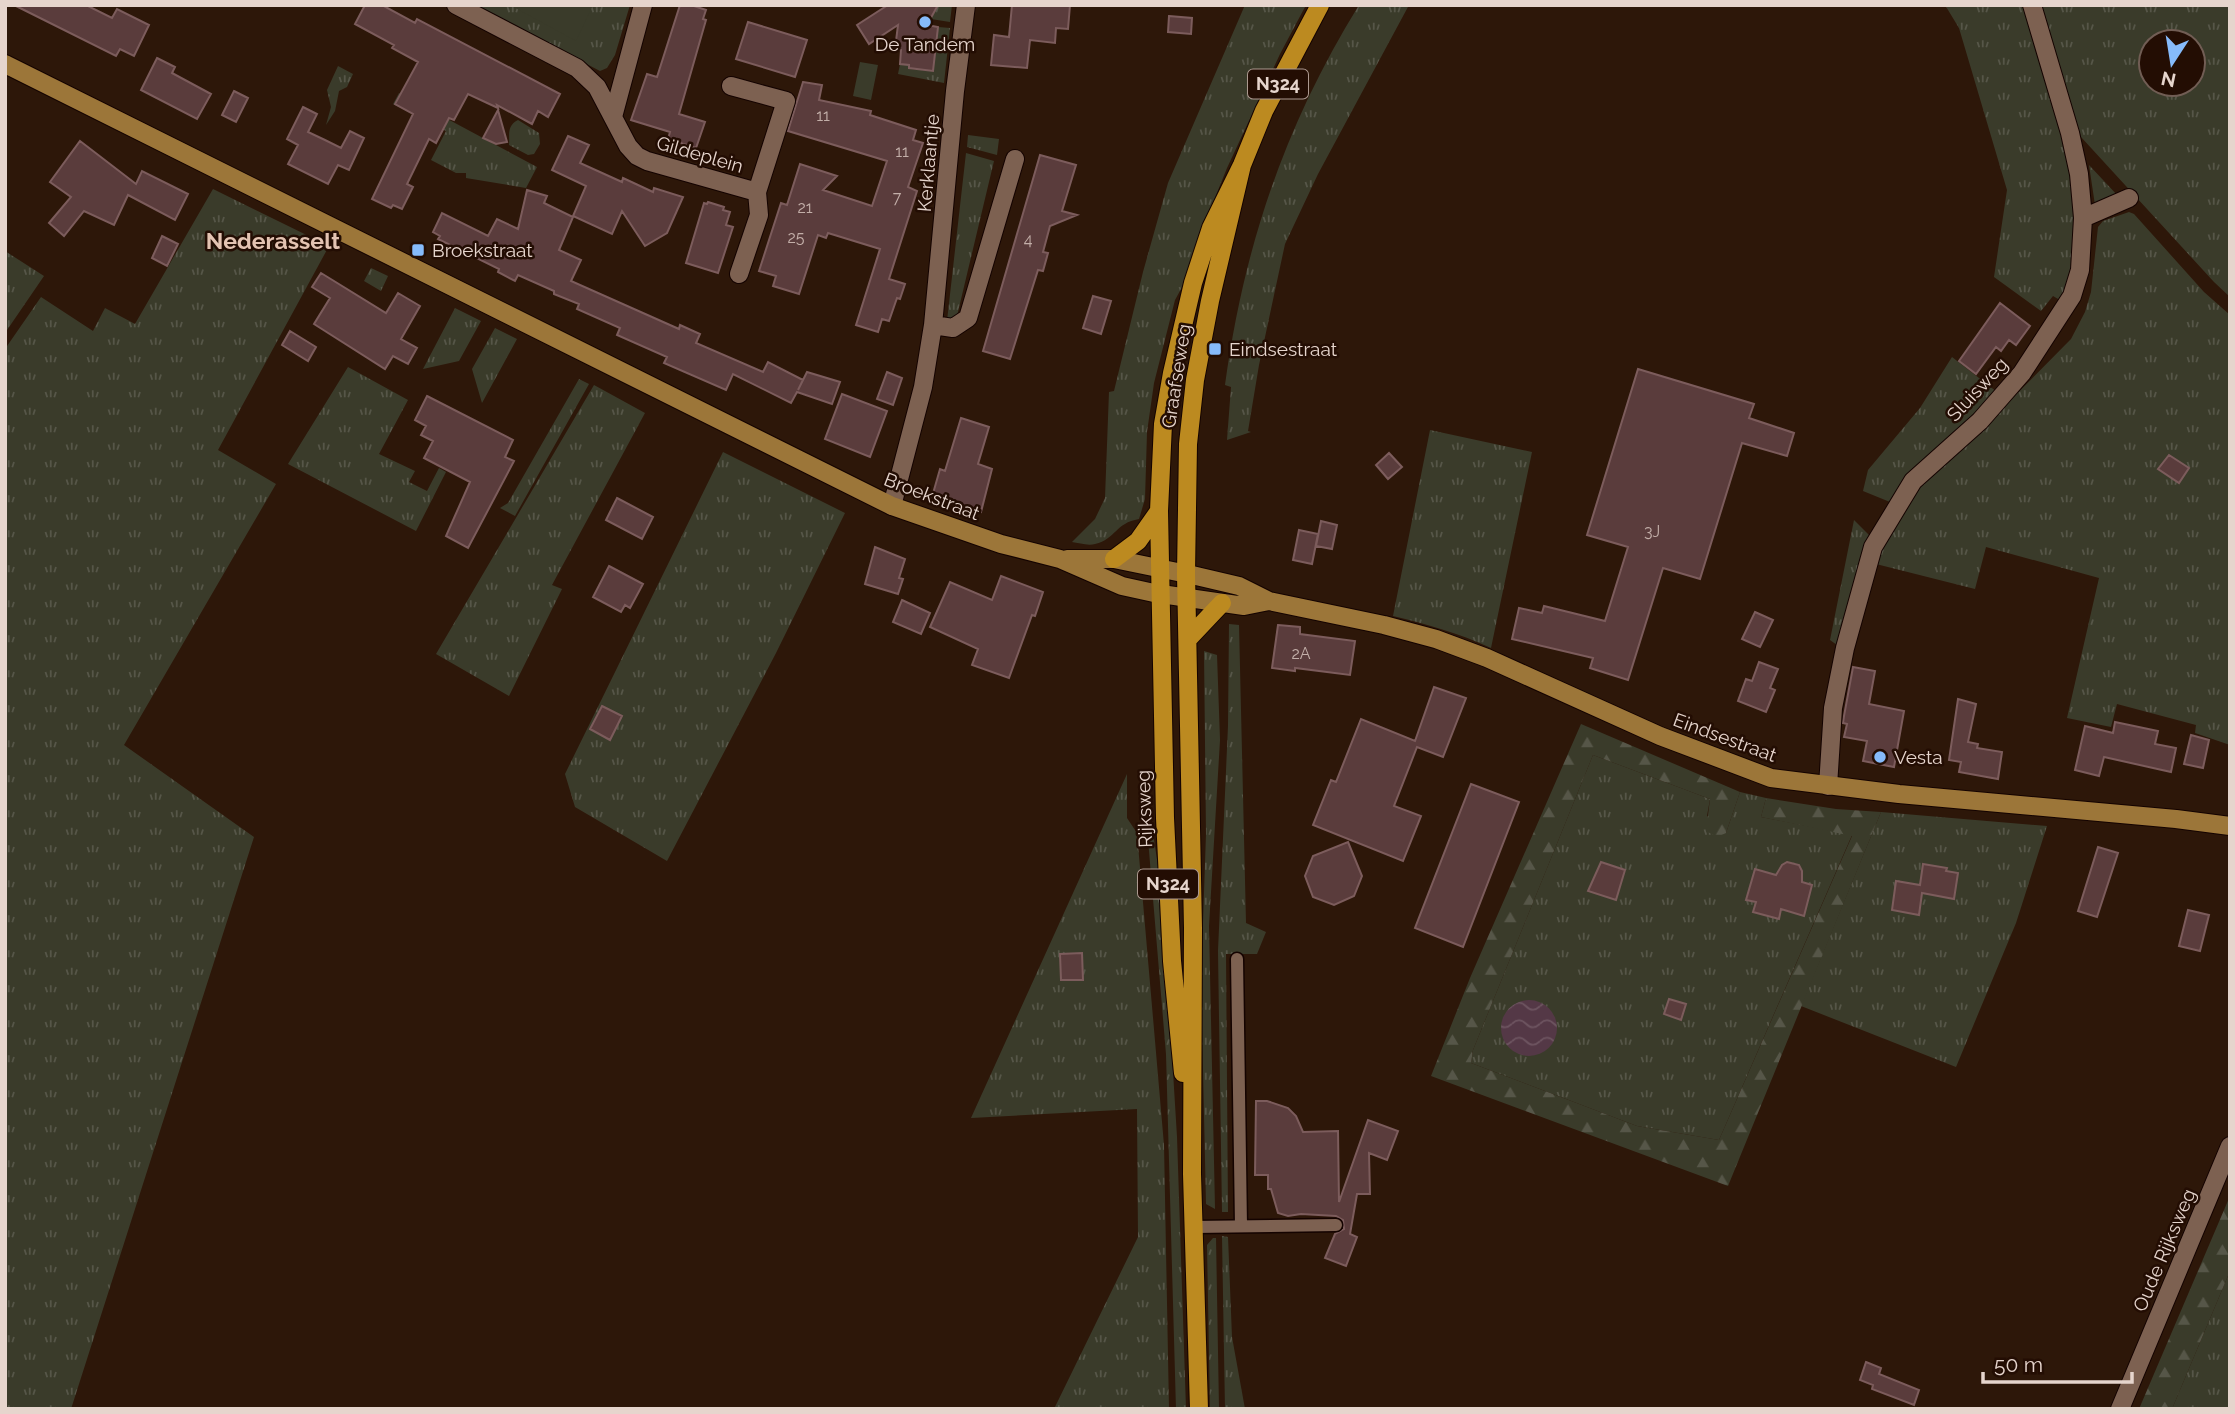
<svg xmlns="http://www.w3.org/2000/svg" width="2235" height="1414" font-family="Raleway,sans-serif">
<defs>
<pattern id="grass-tufts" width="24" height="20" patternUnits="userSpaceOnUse" patternTransform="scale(1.75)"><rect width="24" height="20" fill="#3a3b2a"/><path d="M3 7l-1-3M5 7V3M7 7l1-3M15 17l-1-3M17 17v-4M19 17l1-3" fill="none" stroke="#565648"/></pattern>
<pattern id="forest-firs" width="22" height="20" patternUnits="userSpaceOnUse" patternTransform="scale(1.75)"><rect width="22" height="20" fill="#3a3b2a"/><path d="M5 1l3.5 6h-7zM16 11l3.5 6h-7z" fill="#565648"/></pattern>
<pattern id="water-waves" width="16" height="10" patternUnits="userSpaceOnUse" patternTransform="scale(1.75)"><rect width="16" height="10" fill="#543846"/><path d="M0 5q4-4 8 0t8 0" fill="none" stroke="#6d5460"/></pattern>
</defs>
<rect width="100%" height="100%" fill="#2d1709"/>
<path fill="url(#grass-tufts)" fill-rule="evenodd" d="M 474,5 L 630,5 L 615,55 L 607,68 L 600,71 Z
M 934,5 L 952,5 L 950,22 L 931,19 L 937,8 Z
M 1245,5 L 1306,5 L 1280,54 L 1227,168 L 1204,225 L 1193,267 L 1175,300 L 1154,383 L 1147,432 L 1145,499 L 1139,519 C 1115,523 1116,539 1095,544 C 1088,546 1079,543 1072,542 L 1095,519 L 1105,498 L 1109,392 L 1114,391 L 1143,272 L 1168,183 Z
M 1359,5 L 1409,5 L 1318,174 L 1285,244 L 1259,365 L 1248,431 L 1251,432 L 1227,440 L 1231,387 L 1225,385 C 1244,246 1285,125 1359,5 Z
M 1945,5 L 2022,5 L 2025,13 C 2044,77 2075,156 2075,223 C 2075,250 2071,276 2065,303 L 2053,296 L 2041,311 L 1994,277 L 2007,190 L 1959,28 Z
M 2040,5 L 2230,5 L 2230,297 L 2214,282 L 2081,137 ZM 2151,42 L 2193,42 L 2193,84 L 2151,84 Z
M 938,27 L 950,28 L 944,83 L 898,74 L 900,64 L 909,65 L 909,69 L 933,71 Z
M 338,66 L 353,74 L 347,87 L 339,91 L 335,111 L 326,125 L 331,107 L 327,90 Z
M 399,93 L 537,167 L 526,188 L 466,178 L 466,173 L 456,173 L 431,160 L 446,131 L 393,104 Z
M 518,120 L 539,133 L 540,144 L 534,154 L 528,155 L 509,145 C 510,136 506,126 518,120 Z
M 968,135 L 999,139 L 997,155 L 967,147 Z
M 966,153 L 994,161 L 957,316 L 947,321 Z
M 2089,165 L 2118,196 L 2095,205 Z
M 213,189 L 329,246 L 218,450 L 276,484 L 124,745 L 254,837 L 71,1409 L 5,1409 L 5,349 L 41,297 L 93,331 L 105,308 L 135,324 Z
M 2129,212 L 2134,214 L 2204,292 L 2230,315 L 2230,745 L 2195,733 L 2196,725 L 2117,704 L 2111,727 L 2067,718 L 2099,578 L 1986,547 L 1975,589 L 1876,564 L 1880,551 L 1919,486 L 1985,426 L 2071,339 L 2085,312 L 2091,292 L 2098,227 L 2103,221 Z
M 5,251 L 44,276 L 5,333 Z
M 371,268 L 388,276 L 381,291 L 364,281 Z
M 455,308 L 481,321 L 459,361 L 423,369 Z
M 495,328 L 517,339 L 482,403 L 472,369 Z
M 1952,357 L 1997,392 L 1890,502 L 1863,491 L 1868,470 L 1920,408 Z
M 348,367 L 408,400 L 379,454 L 415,471 L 409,482 L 427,491 L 439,468 L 446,472 L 416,531 L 288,464 Z
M 579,379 L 589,384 L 515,516 L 500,508 L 508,503 Z
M 594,385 L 645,413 L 552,585 L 562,589 L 509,696 L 436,654 Z
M 1430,430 L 1532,452 L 1491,648 C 1459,633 1426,624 1393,616 Z
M 723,452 L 845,513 L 776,653 L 667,861 L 575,807 L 565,774 Z
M 1854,520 L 1870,536 L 1837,645 L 1830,640 Z
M 1229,624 L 1239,625 L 1246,923 L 1266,932 L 1257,954 L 1226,954 L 1228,1212 L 1222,1212 L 1218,951 L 1228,726 Z
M 1204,651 L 1217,655 L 1220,740 L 1209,926 L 1215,1209 L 1206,1204 L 1201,981 L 1206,834 Z
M 1593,755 L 1710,799 L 1707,816 L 1726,833 L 1740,792 L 1766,798 L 1761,817 L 1852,835 L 1719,1140 L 1637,1126 L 1471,1063 L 1473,1050 Z
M 1127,774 L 1127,818 L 1137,833 L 1164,1145 L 1169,1409 L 1054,1409 L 1138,1237 L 1137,1109 L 971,1118 Z
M 1881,812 L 2047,826 L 2016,923 L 1956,1067 L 1801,1006 Z
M 1147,827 L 1152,827 L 1162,892 L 1177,1137 L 1186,1409 L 1176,1409 L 1166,1054 Z
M 1222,1236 L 1228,1237 L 1232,1337 L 1245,1409 L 1225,1409 Z
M 1213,1238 L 1216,1238 L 1219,1409 L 1210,1409 L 1207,1245 Z
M 2230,1271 L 2230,1409 L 2172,1409 Z"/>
<path fill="url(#forest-firs)" d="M 1581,724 L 1740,792 L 1726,833 L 1717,837 L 1706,831 L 1710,799 L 1593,755 L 1473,1050 L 1471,1063 L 1637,1126 L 1719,1140 L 1852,836 L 1761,817 L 1766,798 L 1836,809 L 1881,812 L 1728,1186 L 1431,1076 L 1470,978 Z
M 2230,1196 L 2230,1271 L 2172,1409 L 2139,1409 Z"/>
<path fill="#3a3b2a" d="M 510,5 L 593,5 L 576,41 Z
M 860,62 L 878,65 L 871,100 L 853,96 Z"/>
<path fill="url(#water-waves)" d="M1501 1028a28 28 0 1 1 56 0a28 28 0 1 1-56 0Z"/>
<path fill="#5a3c3c" stroke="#7c5c5c" stroke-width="2" d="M 14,5 L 86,5 L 112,18 L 117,9 L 149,25 L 134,56 L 120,49 L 116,56 Z
M 365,5 L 382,5 L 415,23 L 417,19 L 560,94 L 548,117 L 538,111 L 532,124 L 497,105 L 498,108 L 468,94 L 454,120 L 449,118 L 436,143 L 429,139 L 407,184 L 413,187 L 402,209 L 393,205 L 391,208 L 372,199 L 413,114 L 395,104 L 418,62 L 392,48 L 394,45 L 355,24 Z
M 680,5 L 691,5 L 706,10 L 703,19 L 706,20 L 679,114 L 705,122 L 696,148 L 668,139 L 670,132 L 631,120 L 647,74 L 657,77 Z
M 888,5 L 938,5 L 927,25 L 938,27 L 933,71 L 909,68 L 909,65 L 900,64 L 901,50 L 895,49 L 898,25 L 869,44 L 857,25 Z
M 1012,5 L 1070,5 L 1068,29 L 1056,28 L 1055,43 L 1030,40 L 1027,68 L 991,65 L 994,35 L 1009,37 Z
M 1169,16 L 1192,18 L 1191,34 L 1168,32 Z
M 748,22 L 807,40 L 795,77 L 736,59 Z
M 157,58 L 175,67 L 172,73 L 211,94 L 197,119 L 141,90 Z
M 803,82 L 822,85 L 819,100 L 871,111 L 870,115 L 916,130 L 913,140 L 923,143 L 908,187 L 917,191 L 889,279 L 905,284 L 900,299 L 897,298 L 889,321 L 882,319 L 878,332 L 856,325 L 880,249 L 828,233 L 826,238 L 818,235 L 799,294 L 773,286 L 776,276 L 759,271 L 781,203 L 787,205 L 800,164 L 837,176 L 823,190 L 872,206 L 887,161 L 788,131 Z
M 234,91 L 248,98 L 236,122 L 222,115 Z
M 303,107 L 317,114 L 308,132 L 325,140 L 341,148 L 350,131 L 364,138 L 349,170 L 338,165 L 328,184 L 288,164 L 298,145 L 287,139 Z
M 498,110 L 507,142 L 496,144 L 483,138 Z
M 568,136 L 589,145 L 580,163 L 622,182 L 623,178 L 653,192 L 654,188 L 683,197 L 667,233 L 645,246 L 622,211 L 612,234 L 573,216 L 586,186 L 552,170 Z
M 80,141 L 136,184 L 142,171 L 188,194 L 175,220 L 128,195 L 114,225 L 84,211 L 64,236 L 49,223 L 71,197 L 50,182 Z
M 1040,155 L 1076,165 L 1062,211 L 1077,215 L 1050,226 L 1043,252 L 1048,253 L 1043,271 L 1038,270 L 1010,359 L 983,351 Z
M 527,190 L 547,196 L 544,203 L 573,217 L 559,250 L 581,260 L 571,281 L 679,329 L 680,325 L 700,334 L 696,343 L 763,372 L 768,362 L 803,380 L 798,390 L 807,372 L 840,382 L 832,404 L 797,392 L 791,403 L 733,374 L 726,390 L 664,363 L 667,357 L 617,335 L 620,328 L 577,309 L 579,304 L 554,294 L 554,291 L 518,275 L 515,281 L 498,272 L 499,269 L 438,239 L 440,236 L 433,232 L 442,213 L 488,236 L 497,219 L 518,229 Z
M 708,202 L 724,207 L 723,210 L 730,212 L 726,225 L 733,227 L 718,273 L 686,263 L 704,203 L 707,204 Z
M 162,236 L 178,244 L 167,266 L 152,258 Z
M 321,273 L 386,313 L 398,293 L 420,306 L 401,339 L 417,348 L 408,364 L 393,356 L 385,369 L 314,324 L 330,298 L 312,287 Z
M 1093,296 L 1111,301 L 1101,334 L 1083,328 Z
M 2000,303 L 2030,326 L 2016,345 L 2009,340 L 2001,351 L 1996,347 L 1976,374 L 1959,361 Z
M 290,331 L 316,347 L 308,361 L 282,345 Z
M 1638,369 L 1754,404 L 1749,418 L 1794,433 L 1787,456 L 1742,443 L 1700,579 L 1663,568 L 1628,680 L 1590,668 L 1593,658 L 1512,639 L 1519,608 L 1542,613 L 1544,606 L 1605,621 L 1628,547 L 1587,535 Z
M 887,372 L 902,378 L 893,405 L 877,399 Z
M 842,394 L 887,411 L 870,457 L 825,439 Z
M 427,396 L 513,440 L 505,457 L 514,461 L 468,548 L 446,536 L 470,482 L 424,458 L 433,441 L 421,435 L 426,426 L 415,420 Z
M 961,418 L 989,427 L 978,464 L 992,469 L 981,512 L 932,497 L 940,469 L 945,471 Z
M 1389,453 L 1402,467 L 1388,479 L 1376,465 Z
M 2169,455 L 2189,468 L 2179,483 L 2158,469 Z
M 617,498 L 653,517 L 642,539 L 606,520 Z
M 1321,521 L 1337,525 L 1332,549 L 1316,546 Z
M 1299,530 L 1318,534 L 1312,564 L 1293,560 Z
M 875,547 L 905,559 L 899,578 L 903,579 L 898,594 L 865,584 Z
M 609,566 L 643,584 L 630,608 L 625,605 L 621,612 L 593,597 Z
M 1001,576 L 1043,592 L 1035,616 L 1032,615 L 1009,678 L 972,665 L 978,649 L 930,627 L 950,582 L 992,600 Z
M 902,600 L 930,613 L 921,634 L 893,622 Z
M 1755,612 L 1773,620 L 1760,647 L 1742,639 Z
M 1278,625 L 1300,627 L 1300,634 L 1355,641 L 1350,675 L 1295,668 L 1295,671 L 1272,668 Z
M 1759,662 L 1778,669 L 1770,688 L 1775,690 L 1766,712 L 1738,701 L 1746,679 L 1752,681 Z
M 1853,667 L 1875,671 L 1869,704 L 1904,711 L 1894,767 L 1863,761 L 1867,741 L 1844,737 L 1847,724 L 1843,723 L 1844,716 Z
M 1434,687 L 1466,698 L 1443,757 L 1417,747 L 1394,806 L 1421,816 L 1403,861 L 1313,825 L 1331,780 L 1336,782 L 1361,719 L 1415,741 Z
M 1958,699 L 1976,704 L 1968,742 L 1978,744 L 1977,748 L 2002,752 L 1998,779 L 1959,772 L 1961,762 L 1949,760 Z
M 602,706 L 622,716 L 610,740 L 590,729 Z
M 2115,722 L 2158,731 L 2155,744 L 2176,748 L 2171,772 L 2104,757 L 2099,776 L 2075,770 L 2085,726 L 2113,733 Z
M 2191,735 L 2209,740 L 2203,768 L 2184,764 Z
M 1471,784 L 1519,802 L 1463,947 L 1415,928 Z
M 1348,842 L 1362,876 L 1354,896 L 1334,905 L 1313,897 L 1305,876 L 1313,856 Z
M 2098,847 L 2118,853 L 2097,917 L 2078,911 Z
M 1601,862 L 1625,870 L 1616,900 L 1588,891 Z
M 1787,862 L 1799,865 L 1802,871 L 1802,882 L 1812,885 L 1804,916 L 1781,909 L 1779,919 L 1753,912 L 1756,902 L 1746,900 L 1755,869 L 1776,875 L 1782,865 Z
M 1923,864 L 1947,868 L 1946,871 L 1958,873 L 1954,899 L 1922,893 L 1919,915 L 1892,910 L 1896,881 L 1920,885 Z
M 2188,910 L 2209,915 L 2200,951 L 2179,946 Z
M 1082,953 L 1083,980 L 1061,980 L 1060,954 Z
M 1669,999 L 1686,1004 L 1681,1020 L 1664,1014 Z
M 1256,1101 L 1267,1101 L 1288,1108 L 1296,1116 L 1303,1132 L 1338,1131 L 1339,1202 L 1368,1120 L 1398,1131 L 1387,1160 L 1369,1153 L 1370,1194 L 1357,1194 L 1350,1234 L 1357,1237 L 1346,1266 L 1325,1258 L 1335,1234 L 1344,1229 L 1343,1220 L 1336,1216 L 1301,1214 L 1288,1216 L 1278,1213 L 1271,1189 L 1268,1189 L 1268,1175 L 1255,1175 Z
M 1866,1362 L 1881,1368 L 1879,1374 L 1919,1390 L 1914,1405 L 1872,1389 L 1873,1385 L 1860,1380 Z"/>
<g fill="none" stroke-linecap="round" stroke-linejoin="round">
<g stroke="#140300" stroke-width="15">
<path id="lane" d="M 1237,959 L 1241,1226
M 1194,1227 L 1336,1225"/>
</g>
<g stroke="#140300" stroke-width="20">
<path id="street" d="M 456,5 L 577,68 L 597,87 L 628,146 L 637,156 L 647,161 L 757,192
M 731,86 L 786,101 L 757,192 L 759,215 L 739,274
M 613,117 L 643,5
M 2083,218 L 2129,198
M 933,325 L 953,328 L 968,318 L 1015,159
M 892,506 L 923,387 L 933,325 L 955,91 L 966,5
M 1828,786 L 1833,708 L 1845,648 L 1873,547 L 1913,481 L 1980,421 L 2022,373 L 2072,296 L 2080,270 L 2083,218 L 2079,174 L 2070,133 L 2032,5
M 2120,1409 L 2230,1146"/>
</g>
<g stroke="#140300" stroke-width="20">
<path id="secondary" d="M 5,64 L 892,506 L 1001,544 L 1060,559 L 1122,586 L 1154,593 L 1244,606 L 1269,601
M 1067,559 L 1114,559 L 1192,575 L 1239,586 L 1269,601 L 1384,625 L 1436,639 L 1487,658 L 1660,736 L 1771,778 L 1899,794 L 2176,819 L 2230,826"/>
</g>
<g stroke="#140300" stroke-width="20">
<path id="primary" d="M 1114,559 L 1138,541 L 1159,511
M 1188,639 L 1222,603
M 1183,1073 L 1172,961 L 1165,818 L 1159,511 L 1163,424 L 1172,373 L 1193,283 L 1211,228 L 1242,165 L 1264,111 L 1320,5
M 1199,1409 L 1192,1174 L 1193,928 L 1186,574 L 1188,444 L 1195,380 L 1210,301 L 1242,165"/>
</g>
<use href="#lane" stroke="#7d6151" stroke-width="12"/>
<use href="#street" stroke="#7d6151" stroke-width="18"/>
<use href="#secondary" stroke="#9c7639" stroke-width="18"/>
<use href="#primary" stroke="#bc8a20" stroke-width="18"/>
</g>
<g fill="#86bbfb" stroke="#230d03" stroke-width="2.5">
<circle cx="925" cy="22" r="7"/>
<rect x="411" y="243" width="14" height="14" rx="3.5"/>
<rect x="1208" y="342" width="14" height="14" rx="3.5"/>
<circle cx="1880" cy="757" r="7"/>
</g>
<g text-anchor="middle" stroke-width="5" stroke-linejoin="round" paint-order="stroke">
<g font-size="16" fill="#c3afa9">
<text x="823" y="121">11</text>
<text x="902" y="157">11</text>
<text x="897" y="203">7</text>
<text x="805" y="213">21</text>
<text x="796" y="243">25</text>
<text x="1028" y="245">4</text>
<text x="1652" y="537">3J</text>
<text x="1301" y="659">2A</text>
</g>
<g fill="#230d03" stroke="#ac9990" stroke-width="2">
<rect x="1248" y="69.5" width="60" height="29" rx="5"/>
<rect x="1138" y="869.5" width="60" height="29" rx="5"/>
</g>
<g font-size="18" font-weight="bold" fill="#e6d5cd">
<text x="1278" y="90">N324</text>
<text x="1168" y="890">N324</text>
</g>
<g font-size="19" fill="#e6d5cd" stroke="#230d03" text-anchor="start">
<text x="925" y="51" text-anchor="middle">De Tandem</text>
<text x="432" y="257">Broekstraat</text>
<text x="1229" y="356">Eindsestraat</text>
<text x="1894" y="764">Vesta</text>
</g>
<g font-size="19" fill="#e6d5cd" stroke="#230d03">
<text transform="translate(700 154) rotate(16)" y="7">Gildeplein</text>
<text transform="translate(928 163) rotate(-85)" y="7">Kerklaantje</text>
<text transform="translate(1176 376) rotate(-81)" y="7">Graafseweg</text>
<text transform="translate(1977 389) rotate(-47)" y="7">Sluisweg</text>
<text transform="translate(932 496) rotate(21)" y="7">Broekstraat</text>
<text transform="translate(1725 737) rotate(20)" y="7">Eindsestraat</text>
<text transform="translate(1144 809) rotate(-92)" y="7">Rijksweg</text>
<text transform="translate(2164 1250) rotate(-67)" y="7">Oude Rijksweg</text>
</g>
<g font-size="23" font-weight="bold" fill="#e3c3b2" stroke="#230d03">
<text x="273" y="249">Nederasselt</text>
</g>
</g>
<rect width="2235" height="1414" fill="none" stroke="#e6d5cd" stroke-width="14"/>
<g transform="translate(2172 63) rotate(192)"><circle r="33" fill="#230d03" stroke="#715d54" stroke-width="2"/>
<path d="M0-5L12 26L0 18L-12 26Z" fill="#86bbfb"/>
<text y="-10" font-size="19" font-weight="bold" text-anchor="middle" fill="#e6d5cd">N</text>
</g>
<path d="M1983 1372v10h149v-10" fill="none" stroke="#e6d5cd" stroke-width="3.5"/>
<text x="1994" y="1372" font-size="21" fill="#e6d5cd" stroke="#230d03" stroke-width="5" paint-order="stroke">50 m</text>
</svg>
